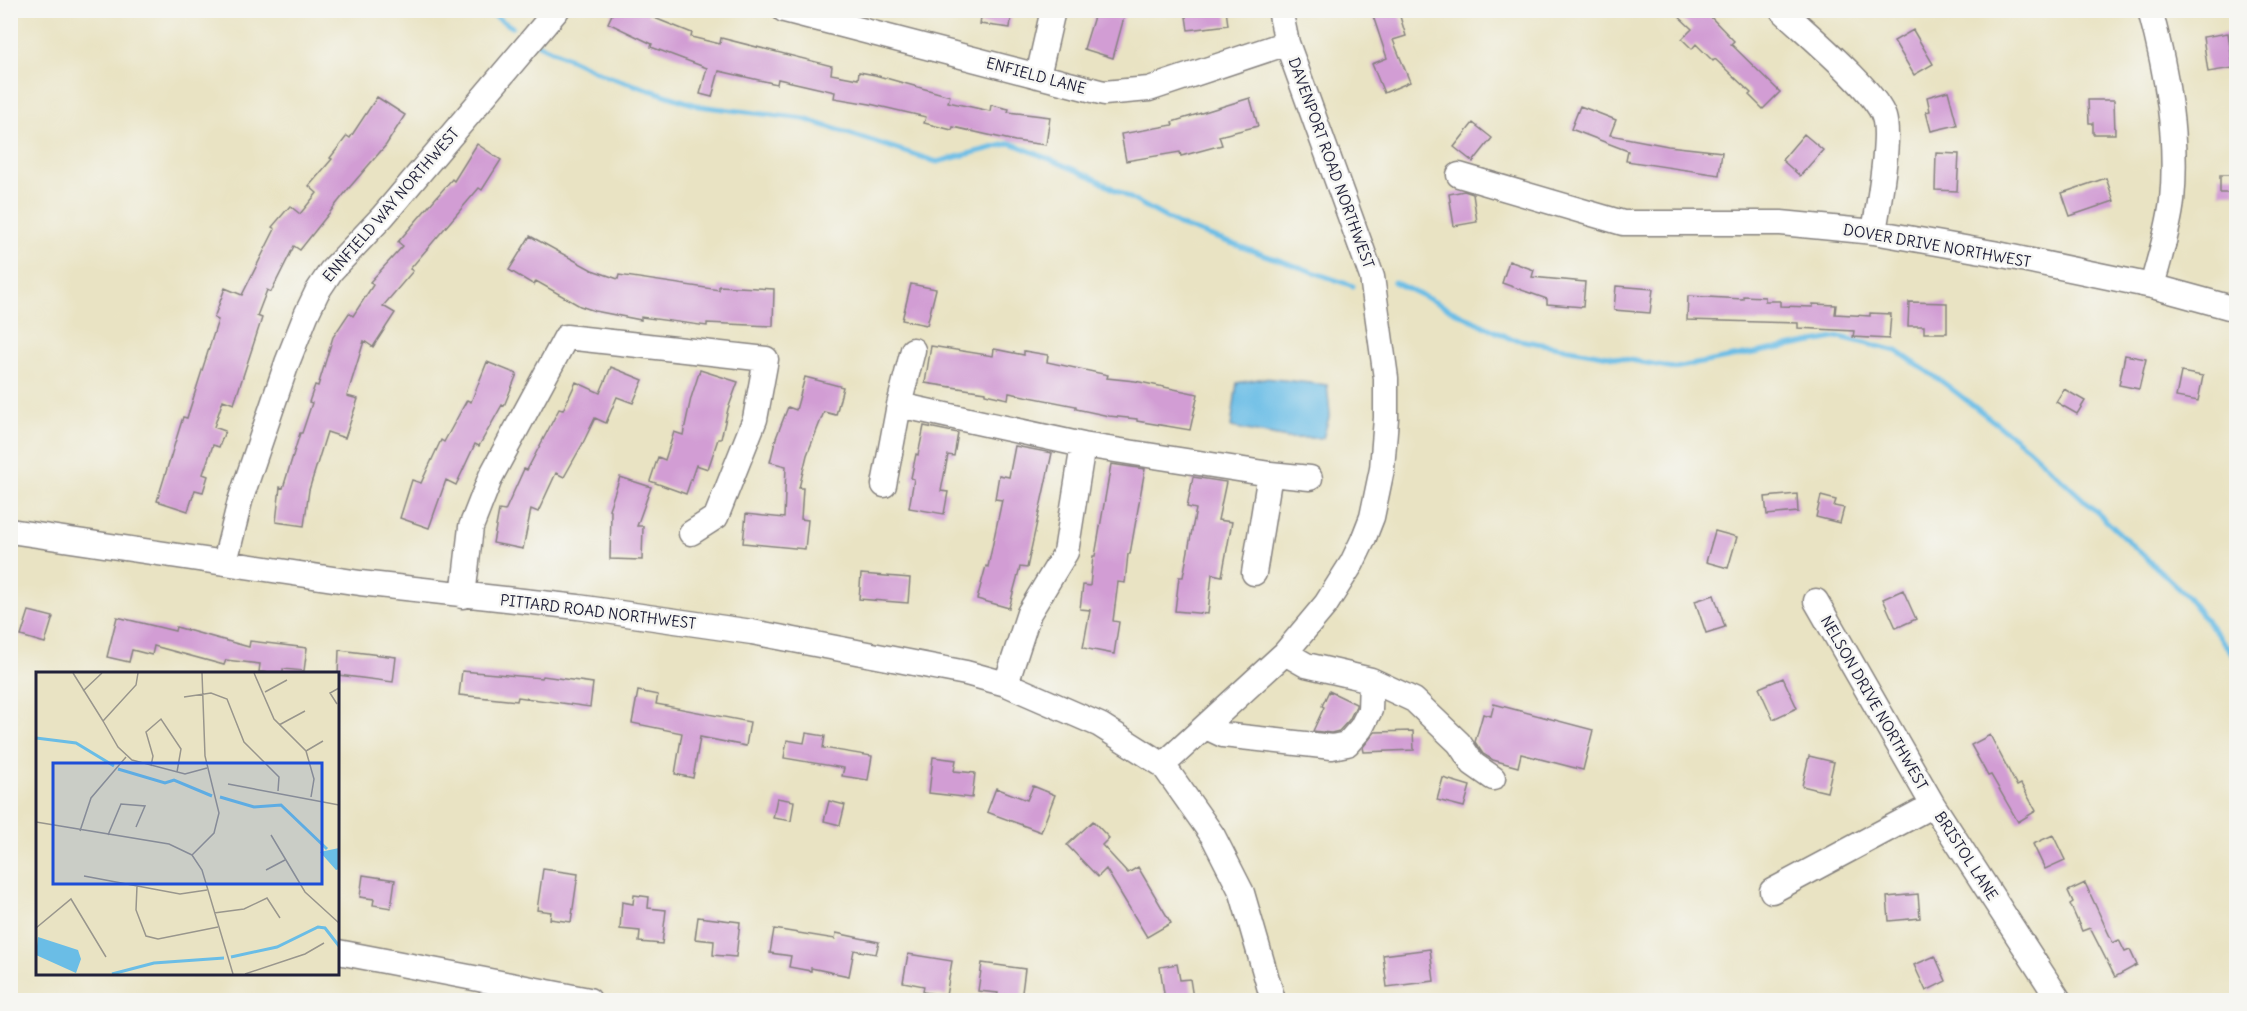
<svg xmlns="http://www.w3.org/2000/svg" width="2247" height="1011" font-family="Delius,sans-serif">
<rect width="100%" height="100%" fill="#f6f6f2"/>
<filter id="ink" filterUnits="userSpaceOnUse"><feTurbulence type="fractalNoise" baseFrequency=".0167" numOctaves="2"/><feDisplacementMap in="SourceGraphic" scale="12" xChannelSelector="R" yChannelSelector="G"/><feConvolveMatrix kernelMatrix="1 2 1 2 8 2 1 2 1" color-interpolation-filters="sRGB"/></filter>
<filter id="wash" filterUnits="userSpaceOnUse"><feTurbulence type="fractalNoise" baseFrequency=".008" numOctaves="4" result="noise"/><feDisplacementMap in="SourceGraphic" scale="24" xChannelSelector="R" yChannelSelector="G"/><feGaussianBlur stdDeviation="1.35" result="paint"/><feColorMatrix in="noise" values="0 0 0 0 0 0 0 0 0 0 0 0 0 0 0 0 0 1.4 0 .05"/><feComposite in="paint" operator="in"/></filter>
<g filter="url(#wash)">
<rect width="100%" height="100%" fill="#e9e3c3"/>
<path fill="#6abde6" stroke="#467090" stroke-width="1.5" d="M 1265,378 L 1327,385 L 1330,414 L 1323,438 L 1287,438 L 1231,427 L 1237,383 Z"/>
<g fill="none" stroke-linecap="round" stroke-linejoin="round">
<path stroke="#6abde6" stroke-width="5" d="M 485,10 L 512,27
M 538,44 L 607,76 L 699,106 L 804,119 L 937,162 L 1011,143 L 1092,177 L 1179,225 L 1353,286
M 1394,282 L 1509,338 L 1674,368 L 1840,337 L 1897,351 L 1944,383 L 2028,448 L 2186,595 L 2236,658"/>
</g>
<g id="blocks">
<path fill="#d29dd4" d="M 614,10 L 649,10 L 647,15 L 692,33 L 691,37 L 720,44 L 721,38 L 832,66 L 831,74 L 858,79 L 859,72 L 875,75 L 950,96 L 948,102 L 990,111 L 991,105 L 1009,109 L 1008,112 L 1050,117 L 1046,145 L 1015,141 L 953,127 L 952,130 L 924,123 L 926,117 L 870,104 L 834,98 L 835,92 L 778,79 L 777,84 L 719,71 L 712,97 L 700,94 L 707,68 L 651,47 L 652,44 L 608,23 Z
M 982,10 L 1012,10 L 1010,28 L 980,24 Z
M 1096,10 L 1126,10 L 1113,58 L 1084,49 Z
M 1185,10 L 1226,10 L 1228,25 L 1188,30 Z
M 1371,10 L 1398,10 L 1406,36 L 1393,40 L 1410,82 L 1384,93 L 1372,64 L 1387,58 Z
M 1672,10 L 1704,10 L 1734,41 L 1731,44 L 1780,92 L 1763,109 L 1749,95 L 1751,93 L 1715,59 L 1713,61 L 1696,44 L 1692,49 L 1682,39 L 1692,29 Z
M 1913,30 L 1933,64 L 1914,75 L 1894,41 Z
M 2228,33 L 2233,68 L 2208,72 L 2203,37 Z
M 1948,91 L 1957,125 L 1931,131 L 1926,112 L 1930,111 L 1927,97 Z
M 377,97 L 405,115 L 386,145 L 349,188 L 300,250 L 294,246 L 271,292 L 267,290 L 257,316 L 262,318 L 234,404 L 223,400 L 214,427 L 225,431 L 219,447 L 213,445 L 203,474 L 208,476 L 203,492 L 195,490 L 188,511 L 157,501 L 183,417 L 187,418 L 218,320 L 214,318 L 225,288 L 242,295 L 275,229 L 272,227 L 290,206 L 300,214 L 317,193 L 309,186 L 332,159 L 330,158 L 347,136 L 350,138 Z
M 1250,98 L 1258,126 L 1219,136 L 1222,145 L 1181,156 L 1180,152 L 1126,161 L 1121,134 L 1173,125 L 1172,122 Z
M 2088,100 L 2114,100 L 2115,134 L 2093,134 L 2093,123 L 2089,123 Z
M 1580,106 L 1616,120 L 1610,135 L 1668,146 L 1722,152 L 1719,175 L 1626,161 L 1628,151 L 1571,129 Z
M 1473,123 L 1492,138 L 1473,162 L 1454,147 Z
M 1804,134 L 1823,150 L 1800,176 L 1782,160 Z
M 477,144 L 501,160 L 482,190 L 479,188 L 410,269 L 413,271 L 383,306 L 395,313 L 373,347 L 364,341 L 347,396 L 358,399 L 345,438 L 327,432 L 309,490 L 304,526 L 276,522 L 280,487 L 283,488 L 300,433 L 302,433 L 312,403 L 309,402 L 315,385 L 318,386 L 333,337 L 349,313 L 353,316 L 373,285 L 370,282 L 403,246 L 398,242 L 452,179 L 454,181 Z
M 1936,153 L 1959,154 L 1957,191 L 1935,190 Z
M 2220,175 L 2236,175 L 2236,193 L 2220,193 Z
M 2106,178 L 2114,201 L 2070,216 L 2062,193 Z
M 1464,191 L 1473,194 L 1477,222 L 1454,226 L 1449,194 Z
M 530,236 L 592,270 L 618,279 L 619,275 L 719,290 L 719,286 L 774,289 L 773,326 L 707,323 L 707,326 L 641,317 L 641,320 L 595,311 L 580,306 L 536,281 L 534,285 L 509,270 Z
M 1509,261 L 1534,270 L 1532,277 L 1585,282 L 1583,307 L 1547,304 L 1547,299 L 1502,283 Z
M 911,284 L 936,289 L 927,325 L 902,320 Z
M 1616,286 L 1653,289 L 1650,313 L 1614,310 Z
M 1688,296 L 1743,299 L 1743,296 L 1765,297 L 1765,301 L 1780,301 L 1780,306 L 1813,307 L 1813,304 L 1836,305 L 1835,314 L 1870,316 L 1870,313 L 1891,314 L 1889,339 L 1853,337 L 1854,331 L 1798,328 L 1798,323 L 1687,320 Z
M 1909,302 L 1947,303 L 1947,333 L 1924,333 L 1924,326 L 1908,326 Z
M 931,346 L 993,356 L 994,349 L 1024,355 L 1024,351 L 1048,355 L 1047,362 L 1108,375 L 1107,378 L 1135,381 L 1198,394 L 1190,430 L 1137,421 L 1137,419 L 1109,416 L 1076,409 L 1076,406 L 1009,393 L 1008,399 L 985,394 L 985,392 L 925,383 Z
M 2125,355 L 2146,359 L 2139,389 L 2119,385 Z
M 487,362 L 517,374 L 504,406 L 502,405 L 479,446 L 475,444 L 456,485 L 446,480 L 429,528 L 400,518 L 412,480 L 421,483 L 441,440 L 444,442 L 467,400 L 471,402 Z
M 611,367 L 643,380 L 633,403 L 617,397 L 606,423 L 595,418 L 582,445 L 564,477 L 556,473 L 538,512 L 531,509 L 523,549 L 493,543 L 499,510 L 505,511 L 524,469 L 527,470 L 559,409 L 563,410 L 576,382 L 600,393 Z
M 700,370 L 738,382 L 728,409 L 721,439 L 718,439 L 708,469 L 696,465 L 686,494 L 650,481 L 658,457 L 665,460 L 674,432 L 683,435 L 691,398 Z
M 2181,372 L 2203,376 L 2198,401 L 2176,397 Z
M 805,377 L 843,387 L 836,415 L 824,412 L 807,455 L 799,488 L 803,488 L 801,519 L 808,520 L 805,549 L 743,543 L 746,514 L 784,518 L 786,466 L 770,462 L 776,438 L 788,407 L 796,410 Z
M 2064,389 L 2085,401 L 2077,414 L 2056,402 Z
M 924,426 L 958,433 L 954,456 L 948,455 L 941,491 L 948,492 L 944,514 L 909,508 L 914,479 L 911,478 L 916,454 L 918,455 Z
M 1015,446 L 1052,453 L 1027,568 L 1020,567 L 1009,608 L 977,599 L 986,566 L 988,567 L 1002,500 L 995,499 L 999,475 L 1009,477 Z
M 1111,464 L 1145,469 L 1130,554 L 1128,554 L 1125,583 L 1118,582 L 1113,621 L 1119,622 L 1114,654 L 1083,648 L 1090,610 L 1080,609 L 1083,585 L 1090,586 L 1093,556 L 1095,556 Z
M 620,477 L 651,487 L 637,526 L 643,526 L 642,560 L 610,559 L 611,510 L 609,509 Z
M 1193,477 L 1226,482 L 1218,520 L 1232,522 L 1222,576 L 1212,574 L 1208,614 L 1175,611 L 1179,577 L 1183,577 L 1196,509 L 1187,507 Z
M 1797,494 L 1798,512 L 1767,515 L 1765,497 Z
M 1821,496 L 1836,500 L 1834,506 L 1844,508 L 1840,523 L 1816,517 Z
M 1715,531 L 1737,537 L 1728,568 L 1706,562 Z
M 861,574 L 910,578 L 908,603 L 859,599 Z
M 1903,590 L 1916,619 L 1896,628 L 1883,599 Z
M 1714,595 L 1725,627 L 1706,633 L 1695,601 Z
M 29,611 L 53,617 L 45,643 L 21,636 Z
M 117,617 L 175,631 L 176,627 L 249,647 L 250,641 L 307,648 L 304,671 L 283,669 L 283,674 L 259,672 L 260,664 L 226,660 L 224,665 L 154,646 L 152,655 L 132,650 L 129,662 L 107,657 Z
M 339,650 L 396,657 L 393,682 L 338,675 Z
M 462,671 L 542,678 L 543,676 L 593,683 L 590,707 L 518,697 L 517,701 L 459,695 Z
M 1783,678 L 1797,708 L 1773,719 L 1759,688 Z
M 638,691 L 658,695 L 656,704 L 750,722 L 746,746 L 700,737 L 693,778 L 675,774 L 682,733 L 632,723 Z
M 1329,691 L 1356,704 L 1356,706 L 1349,720 L 1339,731 L 1331,733 L 1313,731 L 1324,707 L 1322,706 Z
M 1494,704 L 1593,730 L 1583,770 L 1521,754 L 1518,767 L 1493,760 L 1483,754 L 1475,742 L 1483,714 L 1491,716 Z
M 1413,731 L 1414,750 L 1364,752 L 1363,747 L 1375,732 Z
M 806,733 L 825,736 L 823,748 L 872,756 L 868,780 L 842,776 L 844,768 L 784,758 L 787,740 L 804,743 Z
M 1990,735 L 2017,786 L 2021,784 L 2036,811 L 2018,822 L 1991,775 L 1988,776 L 1971,745 Z
M 1809,756 L 1834,762 L 1827,792 L 1802,786 Z
M 933,757 L 956,760 L 954,771 L 975,773 L 972,798 L 929,793 Z
M 1443,778 L 1470,786 L 1464,807 L 1437,800 Z
M 1033,786 L 1055,795 L 1041,832 L 987,812 L 996,788 L 1027,800 Z
M 777,798 L 794,801 L 791,821 L 773,818 Z
M 829,801 L 845,805 L 840,825 L 824,821 Z
M 1093,821 L 1109,838 L 1102,845 L 1128,873 L 1138,867 L 1171,923 L 1147,937 L 1106,869 L 1098,877 L 1067,845 Z
M 2053,835 L 2065,860 L 2045,869 L 2033,844 Z
M 543,869 L 578,874 L 571,922 L 550,919 L 551,912 L 537,910 Z
M 363,875 L 395,880 L 391,908 L 373,905 L 374,899 L 360,897 Z
M 2085,883 L 2113,943 L 2119,940 L 2125,952 L 2130,950 L 2137,965 L 2115,977 L 2090,928 L 2082,931 L 2070,904 L 2073,902 L 2068,891 Z
M 1918,894 L 1920,918 L 1889,921 L 1887,897 Z
M 634,895 L 649,897 L 648,908 L 666,910 L 662,944 L 639,942 L 640,931 L 620,929 L 622,902 L 633,904 Z
M 698,917 L 740,922 L 736,957 L 713,955 L 714,941 L 695,939 Z
M 774,929 L 835,939 L 836,933 L 879,942 L 876,954 L 854,950 L 849,976 L 811,968 L 811,971 L 789,967 L 791,956 L 770,953 Z
M 1430,949 L 1434,981 L 1387,987 L 1383,955 Z
M 908,954 L 952,961 L 946,996 L 923,992 L 924,986 L 903,982 Z
M 1935,956 L 1946,981 L 1926,991 L 1914,965 Z
M 982,963 L 1025,969 L 1021,1000 L 997,1000 L 998,993 L 978,991 Z
M 1177,964 L 1180,980 L 1190,979 L 1193,998 L 1165,1000 L 1160,967 Z"/>
</g>
</g>
<g filter="url(#ink)">
<use href="#blocks" fill-opacity="0" stroke="#86827f" stroke-width="1.5"/>
<g fill="none" stroke-linecap="round" stroke-linejoin="round">
<g stroke="#86827f" stroke-width="27">
<path id="minor" d="M 784,10 L 1104,93 L 1149,89 L 1287,43
M 1782,10 C 1805,32 1876,91 1884,117 C 1891,140 1878,206 1874,232
M 2150,10 C 2167,73 2178,136 2172,201 C 2169,229 2159,259 2152,286
M 1038,76 L 1053,10
M 1459,175 L 1623,223 L 1781,223 L 1874,232 L 1993,253 L 2152,286 L 2236,309
M 899,405 L 1083,445
M 1270,474 L 1310,478
M 884,485 L 899,405 L 913,350
M 10,531 L 360,583 L 578,607 L 752,632 L 966,673 L 1006,684 L 1100,725 L 1163,765
M 225,562 L 240,501 L 287,363 L 306,315 L 317,292 L 331,271 L 383,216 L 557,10
M 463,596 L 471,527 L 491,476 L 566,337 L 766,359 L 755,419 L 716,517 L 691,533
M 1816,601 L 1933,805 L 2059,1000
M 1371,680 L 1414,700 L 1459,743 L 1473,764 L 1493,778
M 1006,684 L 1029,613 L 1066,552 L 1083,445 L 1270,474 L 1254,573
M 1206,727 L 1223,735 L 1332,747 L 1347,744 L 1361,728 L 1370,710 L 1371,680 L 1306,665 L 1285,653
M 1772,891 L 1933,805
M 338,952 L 589,1000
M 1273,1000 L 1242,893 L 1213,836 L 1163,765 L 1285,653 L 1326,604 L 1352,563 L 1363,540 L 1372,517 L 1382,469 L 1386,418 L 1386,378 L 1372,277 L 1287,43 L 1280,10"/>
</g>
<use href="#minor" stroke="#fff" stroke-width="24"/>
</g>
</g>
<g text-anchor="middle" stroke-width="5" stroke-linejoin="round" paint-order="stroke">
<g font-size="15" fill="#22223b" stroke="#f6f6f2">
<text transform="translate(1036 76) rotate(15)" y="5">ENFIELD LANE</text>
<text transform="translate(1331 163) rotate(70)" y="5">DAVENPORT ROAD NORTHWEST</text>
<text transform="translate(391 205) rotate(-49)" y="5">ENNFIELD WAY NORTHWEST</text>
<text transform="translate(1937 246) rotate(10)" y="5">DOVER DRIVE NORTHWEST</text>
<text transform="translate(598 612) rotate(7)" y="5">PITTARD ROAD NORTHWEST</text>
<text transform="translate(1874 703) rotate(60)" y="5">NELSON DRIVE NORTHWEST</text>
<text transform="translate(1966 856) rotate(57)" y="5">BRISTOL LANE</text>
</g>
</g>
<g transform="translate(36 672)">
<rect width="303" height="303" fill="#e9e3c3"/>
<path d="M 303,176 L 303,197 L 300,198 L 284,180 ZM 2,265 L 42,278 L 45,287 L 40,301 L 0,283 Z" fill="#6abde6"/>
<path fill="none" stroke="#6abde6" stroke-width="3" d="M 0,66 L 40,71 L 78,94M 82,97 L 129,111 L 138,108 L 176,124M 184,125 L 218,135 L 245,133 L 291,177M 195,285 L 241,275 L 282,255 L 289,256 L 303,274M 76,302 L 118,291 L 188,286"/>
<path fill="none" stroke="#99968d" stroke-width="1.5" d="M 37,1 L 67,49 L 100,13 L 102,1M 166,1 L 169,84 L 183,141 L 178,161 L 156,183 L 166,198 L 197,302M 218,1 L 238,47 L 270,79 L 278,107 L 275,125M 47,19 L 66,1M 229,20 L 251,8M 148,25 L 175,21 L 191,27 L 208,70 L 243,105 L 242,119M 301,32 L 294,21 L 303,16M 67,49 L 82,75 L 96,88 L 149,102 L 171,96M 243,53 L 269,39M 270,79 L 287,69M 115,94 L 117,84 L 110,60 L 125,47 L 145,77 L 141,100M 192,112 L 303,133M 0,150 L 133,172 L 156,183M 44,159 L 55,126 L 90,85M 72,163 L 85,132 L 109,134 L 100,155M 235,163 L 269,220 L 303,251M 230,198 L 249,188M 48,204 L 144,222 L 171,218M 101,214 L 100,238 L 110,264 L 122,267 L 182,255M 178,241 L 208,237 L 231,226 L 244,246M 0,256 L 35,227 L 70,285M 209,302 L 269,282 L 288,271"/>
<path fill="#1d4ed8" fill-opacity="0.15" stroke="#1d4ed8" stroke-width="3" d="M 17,91 L 286,91 L 286,212 L 17,212 Z"/>
<rect width="303" height="303" fill="none" stroke="#22223b" stroke-width="3"/>
</g>
<rect width="2247" height="1011" fill="none" stroke="#f6f6f2" stroke-width="36"/>
</svg>
